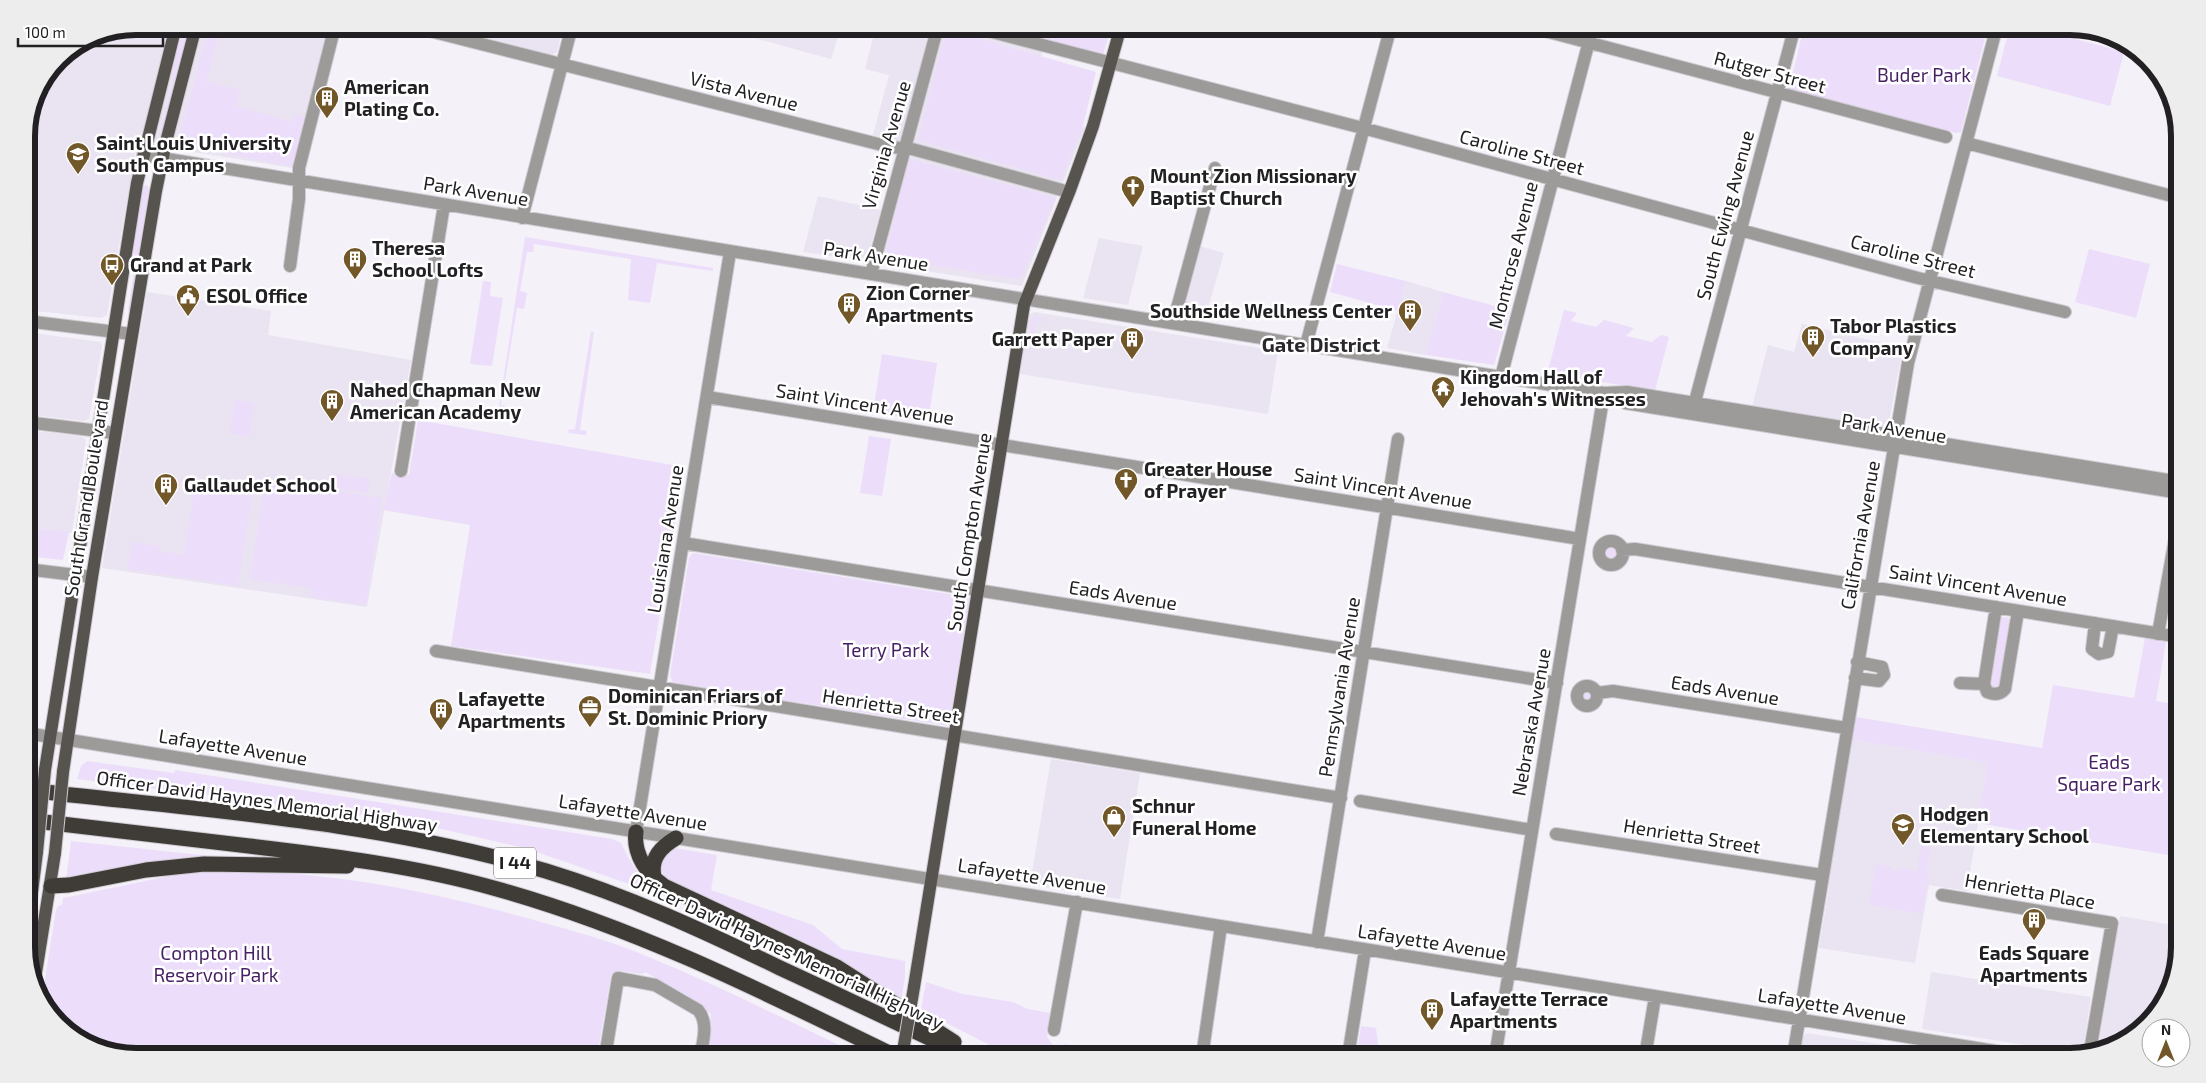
<svg xmlns="http://www.w3.org/2000/svg" width="2206" height="1083" font-family="'Exo 2',sans-serif">
<rect width="100%" height="100%" fill="#f4f1f8"/>
<path fill="#eae3f1" d="M 136,26 L 329,26 L 293,168 L 137,143 L 107,315 L 101,318 L 26,310 L 26,129 L 35,94 L 59,58 L 94,35 Z
M 441,26 L 563,26 L 557,52 L 552,55 Z
M 711,26 L 841,26 L 831,59 Z
M 876,26 L 1111,26 L 1103,54 L 1046,39 L 1026,111 L 1085,127 L 1022,286 L 881,264 L 912,145 L 873,135 L 889,75 L 865,69 Z
M 818,196 L 881,210 L 866,261 L 803,252 Z
M 1099,238 L 1143,246 L 1128,305 L 1083,298 Z
M 1200,246 L 1224,253 L 1205,318 L 1182,313 Z
M 1406,281 L 1443,292 L 1426,355 L 1387,348 Z
M 147,292 L 271,311 L 268,335 L 411,360 L 367,607 L 102,568 Z
M 1034,312 L 1278,351 L 1268,414 L 1020,374 L 1029,315 Z
M 1802,324 L 1903,348 L 1888,426 L 1884,428 L 1752,407 L 1768,345 L 1794,352 Z
M 32,333 L 101,342 L 102,346 L 89,419 L 84,421 L 26,414 L 26,335 Z
M 26,430 L 81,436 L 86,440 L 72,533 L 26,527 Z
M 1848,739 L 1988,763 L 1967,891 L 1929,885 L 1915,963 L 1819,948 L 1829,887 L 1828,869 Z
M 1051,759 L 1140,773 L 1120,899 L 1030,885 Z
M 2120,916 L 2179,926 L 2180,923 L 2180,947 L 2169,995 L 2131,1038 L 2098,1048 Z
M 1931,972 L 2091,997 L 2083,1049 L 2077,1053 L 1922,1029 Z
M 1807,1033 L 1891,1046 L 1889,1057 L 1800,1057 L 1803,1037 Z"/>
<path fill="#ecdefa" d="M 182,26 L 189,26 L 161,137 L 159,136 L 173,81 L 172,63 Z
M 209,26 L 221,26 L 206,81 L 240,90 L 236,106 L 293,122 L 295,115 L 304,116 L 293,167 L 178,144 Z
M 976,26 L 1041,26 L 1036,44 Z
M 1049,26 L 1112,26 L 1103,54 L 1046,39 Z
M 1804,26 L 1988,26 L 1961,132 L 1956,133 L 1789,89 Z
M 2010,26 L 2027,26 L 2124,52 L 2110,106 L 1997,76 Z
M 946,29 L 1096,72 L 1083,126 L 1061,180 L 918,140 Z
M 909,159 L 1056,198 L 1020,279 L 884,258 Z
M 147,185 L 149,189 L 130,311 L 128,311 L 135,265 L 133,249 L 142,187 Z
M 525,237 L 713,268 L 713,271 L 657,263 L 650,303 L 628,300 L 631,259 L 534,244 L 533,252 L 527,252 L 520,291 L 527,293 L 524,309 L 517,308 L 501,405 L 508,407 L 507,421 L 497,421 Z
M 2089,249 L 2150,264 L 2136,318 L 2075,302 Z
M 1337,264 L 1406,281 L 1398,311 L 1330,292 Z
M 483,281 L 491,282 L 490,296 L 503,298 L 492,366 L 470,364 Z
M 1443,292 L 1510,310 L 1494,365 L 1426,355 Z
M 1564,310 L 1577,313 L 1571,321 L 1596,327 L 1604,320 L 1634,328 L 1626,336 L 1652,342 L 1661,335 L 1669,337 L 1655,390 L 1547,374 Z
M 1035,317 L 1045,319 L 1045,322 L 1036,321 L 1031,349 L 1028,349 L 1032,318 Z
M 591,331 L 594,332 L 580,430 L 587,431 L 586,435 L 569,433 L 568,430 L 575,429 Z
M 882,354 L 937,363 L 928,422 L 873,412 Z
M 235,400 L 254,403 L 249,437 L 230,433 Z
M 418,420 L 684,467 L 650,674 L 451,646 L 470,525 L 383,510 L 392,473 L 409,475 Z
M 869,436 L 891,439 L 882,496 L 860,493 Z
M 335,474 L 370,479 L 368,493 L 333,488 Z
M 196,480 L 219,483 L 218,492 L 241,496 L 243,487 L 253,489 L 238,586 L 128,569 L 132,542 L 160,546 L 159,551 L 184,555 Z
M 265,481 L 382,498 L 366,605 L 310,597 L 311,588 L 250,579 Z
M 26,527 L 69,532 L 63,560 L 26,556 Z
M1605 553a6 6 0 1 1 12 0a6 6 0 1 1-12 0Z
M 693,553 L 968,597 L 969,602 L 949,726 L 673,683 L 670,675 L 689,558 Z
M 2007,617 L 2011,621 L 2000,687 L 1992,689 L 1989,682 L 2000,618 Z
M 2145,638 L 2166,642 L 2156,701 L 2180,705 L 2180,857 L 1977,823 L 1988,763 L 1848,739 L 1856,717 L 2042,748 L 2053,685 L 2134,698 Z
M1580 696a7 7 0 1 1 14 0a7 7 0 1 1-14 0Z
M 26,741 L 33,742 L 31,768 L 27,768 Z
M 87,761 L 174,773 L 175,770 L 612,839 L 621,843 C 631,862 639,880 658,889 L 658,892 L 655,893 L 528,849 L 433,827 L 381,817 L 77,779 L 81,766 Z
M 1922,840 L 1931,841 L 1926,872 L 1929,873 L 1922,914 L 1869,905 L 1876,864 L 1893,867 L 1892,870 L 1899,871 L 1900,868 L 1917,871 Z
M 71,841 L 219,857 L 66,880 Z
M 674,848 L 717,855 L 711,890 L 813,925 L 842,949 L 905,961 L 905,977 L 901,1002 L 671,881 L 664,876 L 661,868 L 665,855 Z
M 218,871 C 324,870 425,890 527,918 C 562,928 598,937 631,950 C 711,981 787,1021 865,1057 L 705,1057 L 711,1014 L 688,996 L 645,972 L 642,974 L 621,971 L 611,975 L 597,1057 L 136,1057 L 88,1046 L 45,1008 L 42,998 L 56,910 L 58,906 L 62,905 L 63,898 L 179,874 Z
M 36,909 L 40,909 L 30,966 L 28,958 Z
M 926,982 L 963,994 L 1013,1002 L 1028,1009 L 1050,1013 L 1047,1037 L 1052,1044 L 1059,1047 L 1064,1044 L 1148,1057 L 1013,1057 L 921,1010 Z
M 1361,1026 L 1376,1028 L 1378,1044 L 1376,1057 L 1356,1057 Z"/>
<g fill="none" stroke-linecap="round" stroke-linejoin="round">
<g stroke="#cecbd2" stroke-width="14">
<path id="minor" d="M 410,26 L 890,147 L 912,149 L 1069,192
M 969,26 L 1374,131 L 1918,278 L 2065,312
M 1526,26 L 1946,137
M 2092,31 L 2120,39
M 1966,143 L 2180,198
M 143,155 L 1501,377 L 1604,393 L 1627,392 L 2180,482
M 522,218 L 572,26
M 290,266 L 299,199 L 299,168 L 335,26
M 871,274 L 938,26
M 26,321 L 132,334
M 1173,323 L 1215,168
M 1306,345 L 1391,26
M 1501,377 L 1593,26
M 1604,393 L 1625,403 L 2180,493
M 707,397 L 1580,539
M 1693,409 L 1795,26
M 26,422 L 115,433
M 401,471 L 444,205
M1599 553a12 12 0 1 1 24 0a12 12 0 1 1-24 0Z
M 683,543 L 1557,683
M 1622,550 L 1635,549 L 2180,637
M 26,569 L 92,577
M 1996,607 L 1984,684 L 1987,692 C 1994,695 2000,695 2005,689 L 2018,611
M 2095,623 L 2092,649 L 2099,654 L 2108,652 L 2113,626
M 2158,634 L 2180,511
M 436,651 L 1341,798
M 1855,678 L 1879,681 L 1884,675 L 1882,667 L 1857,662
M 1960,683 L 1984,684
M1577 696a10 10 0 1 1 20 0a10 10 0 1 1-20 0Z
M 1597,693 L 1613,691 L 1846,728
M 26,733 L 2032,1057
M 1360,801 L 1532,830
M 636,832 L 730,252
M 1556,834 L 1822,875
M 1942,895 L 2112,923 L 2090,1051
M 1317,942 L 1398,439
M 1054,1030 L 1077,902
M 605,1057 L 618,978 L 655,985 L 698,1010 C 709,1023 703,1041 700,1057
M 1202,1057 L 1221,926
M 1348,1057 L 1365,950
M 1495,1057 L 1604,393
M 1645,1057 L 1655,997
M 1793,1057 L 1908,363 L 1997,26
M 1934,1057 L 1936,1042"/>
</g>
<g stroke="#cecbd2" stroke-width="14">
<path id="major" d="M 45,770 L 137,183 L 176,26
M 63,772 L 92,577 L 156,191 L 166,142 L 196,26
M 27,933 L 37,852
M 35,979 L 55,853
M 914,987 L 1024,305 L 1070,190 L 1093,126 L 1121,26"/>
</g>
<g stroke="#cecbd2" stroke-width="17">
<path id="highway" d="M 27,790 C 200,810 378,821 546,871 C 628,896 704,931 780,968 C 843,997 906,1027 969,1057
M 27,820 C 101,829 175,837 249,846 C 333,856 416,866 497,889 C 637,928 766,993 897,1057
M 636,832 C 633,854 647,874 664,886 L 837,967 L 954,1042
M 654,877 C 650,858 661,847 676,838
M 51,886 L 69,885 L 146,870 L 204,864 L 347,866"/>
</g>
<use href="#minor" stroke="#9d9b99" stroke-width="12"/>
<use href="#major" stroke="#575450" stroke-width="12"/>
<use href="#highway" stroke="#3f3c37" stroke-width="15"/>
<g stroke="#cecbd2" stroke-width="14" stroke-linecap="butt">
<path id="major-bridge" d="M 37,852 L 45,770
M 55,853 L 63,772
M 902,1057 L 914,987"/>
</g>
<use href="#major-bridge" stroke="#575450" stroke-width="12"/>
</g>
<defs>
<g id="building-pin" transform="scale(1.25)"><path d="M0 17L-7.5 6A9.5 9.5 0 1 1 7.5 6Z" fill="#725729" stroke="#fff"/><path d="M-4-6H4V6H1V3H-1V6H-4ZM-2.5-4.3h1.7v1.8h-1.7ZM.8-4.3h1.7v1.8H.8ZM-2.5-1h1.7V.8h-1.7ZM.8-1h1.7V.8H.8Z" fill="#fff"/></g>
<g id="university-pin" transform="scale(1.25)"><path d="M0 17L-7.5 6A9.5 9.5 0 1 1 7.5 6Z" fill="#725729" stroke="#fff"/><path d="M0-5L7-2L0 1L-7-2ZM-4 1L0 2.5L4 1V4Q0 6-4 4Z" fill="#fff"/></g>
<g id="church-pin" transform="scale(1.25)"><path d="M0 17L-7.5 6A9.5 9.5 0 1 1 7.5 6Z" fill="#725729" stroke="#fff"/><path d="M-1.2-6h2.4v3.5h3.3v2.4h-3.3V6h-2.4V-.1h-3.3v-2.4h3.3Z" fill="#fff"/></g>
<g id="bus-pin" transform="scale(1.25)"><path d="M0 17L-7.5 6A9.5 9.5 0 1 1 7.5 6Z" fill="#725729" stroke="#fff"/><path d="M-5-6H5V4H4V6H2V4H-2V6H-4V4H-5ZM-3.5-4V0h7V-4ZM-3.5 1.2v1.5H-2V1.2ZM2 1.2v1.5H3.5V1.2Z" fill="#fff"/></g>
<g id="civic-pin" transform="scale(1.25)"><path d="M0 17L-7.5 6A9.5 9.5 0 1 1 7.5 6Z" fill="#725729" stroke="#fff"/><path d="M-.6-6.5H3V-4.5H.6V-3L4-1V1h2V6H-6V1h2V-1L-.6-3ZM-1.2 2.5V6h2.4V2.5Z" fill="#fff"/></g>
<g id="temple-pin" transform="scale(1.25)"><path d="M0 17L-7.5 6A9.5 9.5 0 1 1 7.5 6Z" fill="#725729" stroke="#fff"/><path d="M0-6L5-2H3V0L6.5 2.5H4V6H1.5V3h-3V6H-4V2.5H-6.5L-3 0V-2H-5Z" fill="#fff"/></g>
<g id="office-pin" transform="scale(1.25)"><path d="M0 17L-7.5 6A9.5 9.5 0 1 1 7.5 6Z" fill="#725729" stroke="#fff"/><path d="M-6-3h4V-5.5h4V-3h4V5H-6ZM-1-4.5V-3h2v-1.5ZM-6 0V1H6V0Z" fill="#fff"/></g>
<g id="shop-pin" transform="scale(1.25)"><path d="M0 17L-7.5 6A9.5 9.5 0 1 1 7.5 6Z" fill="#725729" stroke="#fff"/><path d="M-5-2.5h2.3a2.7 3.5 0 0 1 5.4 0H5L5.5 6h-11ZM-1.5-2.5h3a1.5 2.3 0 0 0-3 0Z" fill="#fff"/></g>
<g id="school-pin" transform="scale(1.25)"><path d="M0 17L-7.5 6A9.5 9.5 0 1 1 7.5 6Z" fill="#725729" stroke="#fff"/><path d="M0-5L7-2L0 1L-7-2ZM-4 1L0 2.5L4 1V4Q0 6-4 4Z" fill="#fff"/></g>
</defs>
<g fill-rule="evenodd">
<use href="#building-pin" x="327" y="98"/>
<use href="#university-pin" x="78" y="154"/>
<use href="#church-pin" x="1133" y="187"/>
<use href="#building-pin" x="355" y="259"/>
<use href="#bus-pin" x="112" y="265"/>
<use href="#civic-pin" x="188" y="296"/>
<use href="#building-pin" x="849" y="304"/>
<use href="#building-pin" x="1410" y="311"/>
<use href="#building-pin" x="1813" y="337"/>
<use href="#building-pin" x="1132" y="339"/>
<use href="#temple-pin" x="1443" y="388"/>
<use href="#building-pin" x="332" y="401"/>
<use href="#church-pin" x="1126" y="480"/>
<use href="#building-pin" x="166" y="485"/>
<use href="#office-pin" x="590" y="707"/>
<use href="#building-pin" x="441" y="710"/>
<use href="#shop-pin" x="1114" y="817"/>
<use href="#school-pin" x="1903" y="825"/>
<use href="#building-pin" x="2034" y="920"/>
<use href="#building-pin" x="1432" y="1010"/>
</g>
<g text-anchor="middle" stroke-width="5" stroke-linejoin="round" paint-order="stroke">
<rect fill="#fff" stroke="#646365" stroke-width="1" x="494" y="847.5" width="42" height="31" rx="4"/>
<g font-size="18" font-weight="bold" fill="#222023">
<text x="515" y="869">I 44</text>
</g>
<g font-size="19" fill="#222023" stroke="#fff">
<text transform="translate(1770 72) rotate(15)" y="7">Rutger Street</text>
<text transform="translate(744 91) rotate(14)" y="7">Vista Avenue</text>
<text transform="translate(886 145) rotate(-74)" y="7">Virginia Avenue</text>
<text transform="translate(1522 152) rotate(15)" y="7">Caroline Street</text>
<text transform="translate(476 191) rotate(9)" y="7">Park Avenue</text>
<text transform="translate(1725 215) rotate(-75)" y="7">South Ewing Avenue</text>
<text transform="translate(1513 255) rotate(-76)" y="7">Montrose Avenue</text>
<text transform="translate(876 256) rotate(9)" y="7">Park Avenue</text>
<text transform="translate(1913 256) rotate(14)" y="7">Caroline Street</text>
<text transform="translate(865 404) rotate(9)" y="7">Saint Vincent Avenue</text>
<text transform="translate(1894 428) rotate(9)" y="7">Park Avenue</text>
<text transform="translate(1383 488) rotate(9)" y="7">Saint Vincent Avenue</text>
<text transform="translate(86 498) rotate(-81)" y="7">South Grand Boulevard</text>
<text transform="translate(969 532) rotate(-81)" y="7">South Compton Avenue</text>
<text transform="translate(1860 535) rotate(-80)" y="7">California Avenue</text>
<text transform="translate(665 539) rotate(-81)" y="7">Louisiana Avenue</text>
<text transform="translate(1978 585) rotate(9)" y="7">Saint Vincent Avenue</text>
<text transform="translate(1123 595) rotate(9)" y="7">Eads Avenue</text>
<text transform="translate(1339 687) rotate(-81)" y="7">Pennsylvania Avenue</text>
<text transform="translate(1725 690) rotate(9)" y="7">Eads Avenue</text>
<text transform="translate(891 706) rotate(9)" y="7">Henrietta Street</text>
<text transform="translate(1531 722) rotate(-80)" y="7">Nebraska Avenue</text>
<text transform="translate(233 747) rotate(9)" y="7">Lafayette Avenue</text>
<text transform="translate(267 801) rotate(8)" y="7">Officer David Haynes Memorial Highway</text>
<text transform="translate(633 812) rotate(9)" y="7">Lafayette Avenue</text>
<text transform="translate(1692 836) rotate(9)" y="7">Henrietta Street</text>
<text transform="translate(1032 876) rotate(9)" y="7">Lafayette Avenue</text>
<text transform="translate(2030 891) rotate(10)" y="7">Henrietta Place</text>
<text transform="translate(1432 942) rotate(9)" y="7">Lafayette Avenue</text>
<text transform="translate(787 951) rotate(25)" y="7">Officer David Haynes Memorial Highway</text>
<text transform="translate(1832 1006) rotate(9)" y="7">Lafayette Avenue</text>
</g>
<g font-size="19" fill="#461f63" stroke="#fff">
<text x="1924" y="82">Buder Park</text>
<text x="886" y="657">Terry Park</text>
<text x="2109" y="769">Eads<tspan x="2109" dy="22">Square Park</tspan></text>
<text x="216" y="960">Compton Hill<tspan x="216" dy="22">Reservoir Park</tspan></text>
</g>
<g font-size="19" font-weight="bold" fill="#222023" stroke="#fff" text-anchor="start">
<text x="344" y="94">American<tspan x="344" dy="22">Plating Co.</tspan></text>
<text x="96" y="150">Saint Louis University<tspan x="96" dy="22">South Campus</tspan></text>
<text x="1150" y="183">Mount Zion Missionary<tspan x="1150" dy="22">Baptist Church</tspan></text>
<text x="372" y="255">Theresa<tspan x="372" dy="22">School Lofts</tspan></text>
<text x="130" y="272">Grand at Park</text>
<text x="866" y="300">Zion Corner<tspan x="866" dy="22">Apartments</tspan></text>
<text x="206" y="303">ESOL Office</text>
<text x="1392" y="318" text-anchor="end">Southside Wellness Center</text>
<text x="1830" y="333">Tabor Plastics<tspan x="1830" dy="22">Company</tspan></text>
<text x="1114" y="346" text-anchor="end">Garrett Paper</text>
<text x="1460" y="384">Kingdom Hall of<tspan x="1460" dy="22">Jehovah's Witnesses</tspan></text>
<text x="350" y="397">Nahed Chapman New<tspan x="350" dy="22">American Academy</tspan></text>
<text x="1144" y="476">Greater House<tspan x="1144" dy="22">of Prayer</tspan></text>
<text x="184" y="492">Gallaudet School</text>
<text x="608" y="703">Dominican Friars of<tspan x="608" dy="22">St. Dominic Priory</tspan></text>
<text x="458" y="706">Lafayette<tspan x="458" dy="22">Apartments</tspan></text>
<text x="1132" y="813">Schnur<tspan x="1132" dy="22">Funeral Home</tspan></text>
<text x="1920" y="821">Hodgen<tspan x="1920" dy="22">Elementary School</tspan></text>
<text x="2034" y="960" text-anchor="middle">Eads Square<tspan x="2034" dy="22">Apartments</tspan></text>
<text x="1450" y="1006">Lafayette Terrace<tspan x="1450" dy="22">Apartments</tspan></text>
</g>
<g font-size="20" font-weight="bold" fill="#2b282d" stroke="#fff">
<text x="1321" y="352">Gate District</text>
</g>
</g>
<path d="M0 0H2206V1083H0ZM136 35H2070A101 101 0 0 1 2171 136V947A101 101 0 0 1 2070 1048H136A101 101 0 0 1 35 947V136A101 101 0 0 1 136 35Z" fill="#ededed" fill-rule="evenodd"/>
<path fill="none" stroke="#222023" stroke-width="6" d="M136 35H2070A101 101 0 0 1 2171 136V947A101 101 0 0 1 2070 1048H136A101 101 0 0 1 35 947V136A101 101 0 0 1 136 35Z"/>
<g transform="translate(2166 1043)"><circle r="24" fill="#ffffff" stroke="#a7a6a7"/>
<path d="M0-4L9 19L0 12L-9 19Z" fill="#725729"/>
<text y="-8" font-size="14" font-weight="bold" text-anchor="middle" fill="#222023">N</text>
</g>
<path d="M18 38v8h145v-8" fill="none" stroke="#222023" stroke-width="2.5"/>
<text x="25" y="38" font-size="15" fill="#222023" stroke="#ffffff" stroke-width="4" paint-order="stroke">100 m</text>
</svg>
